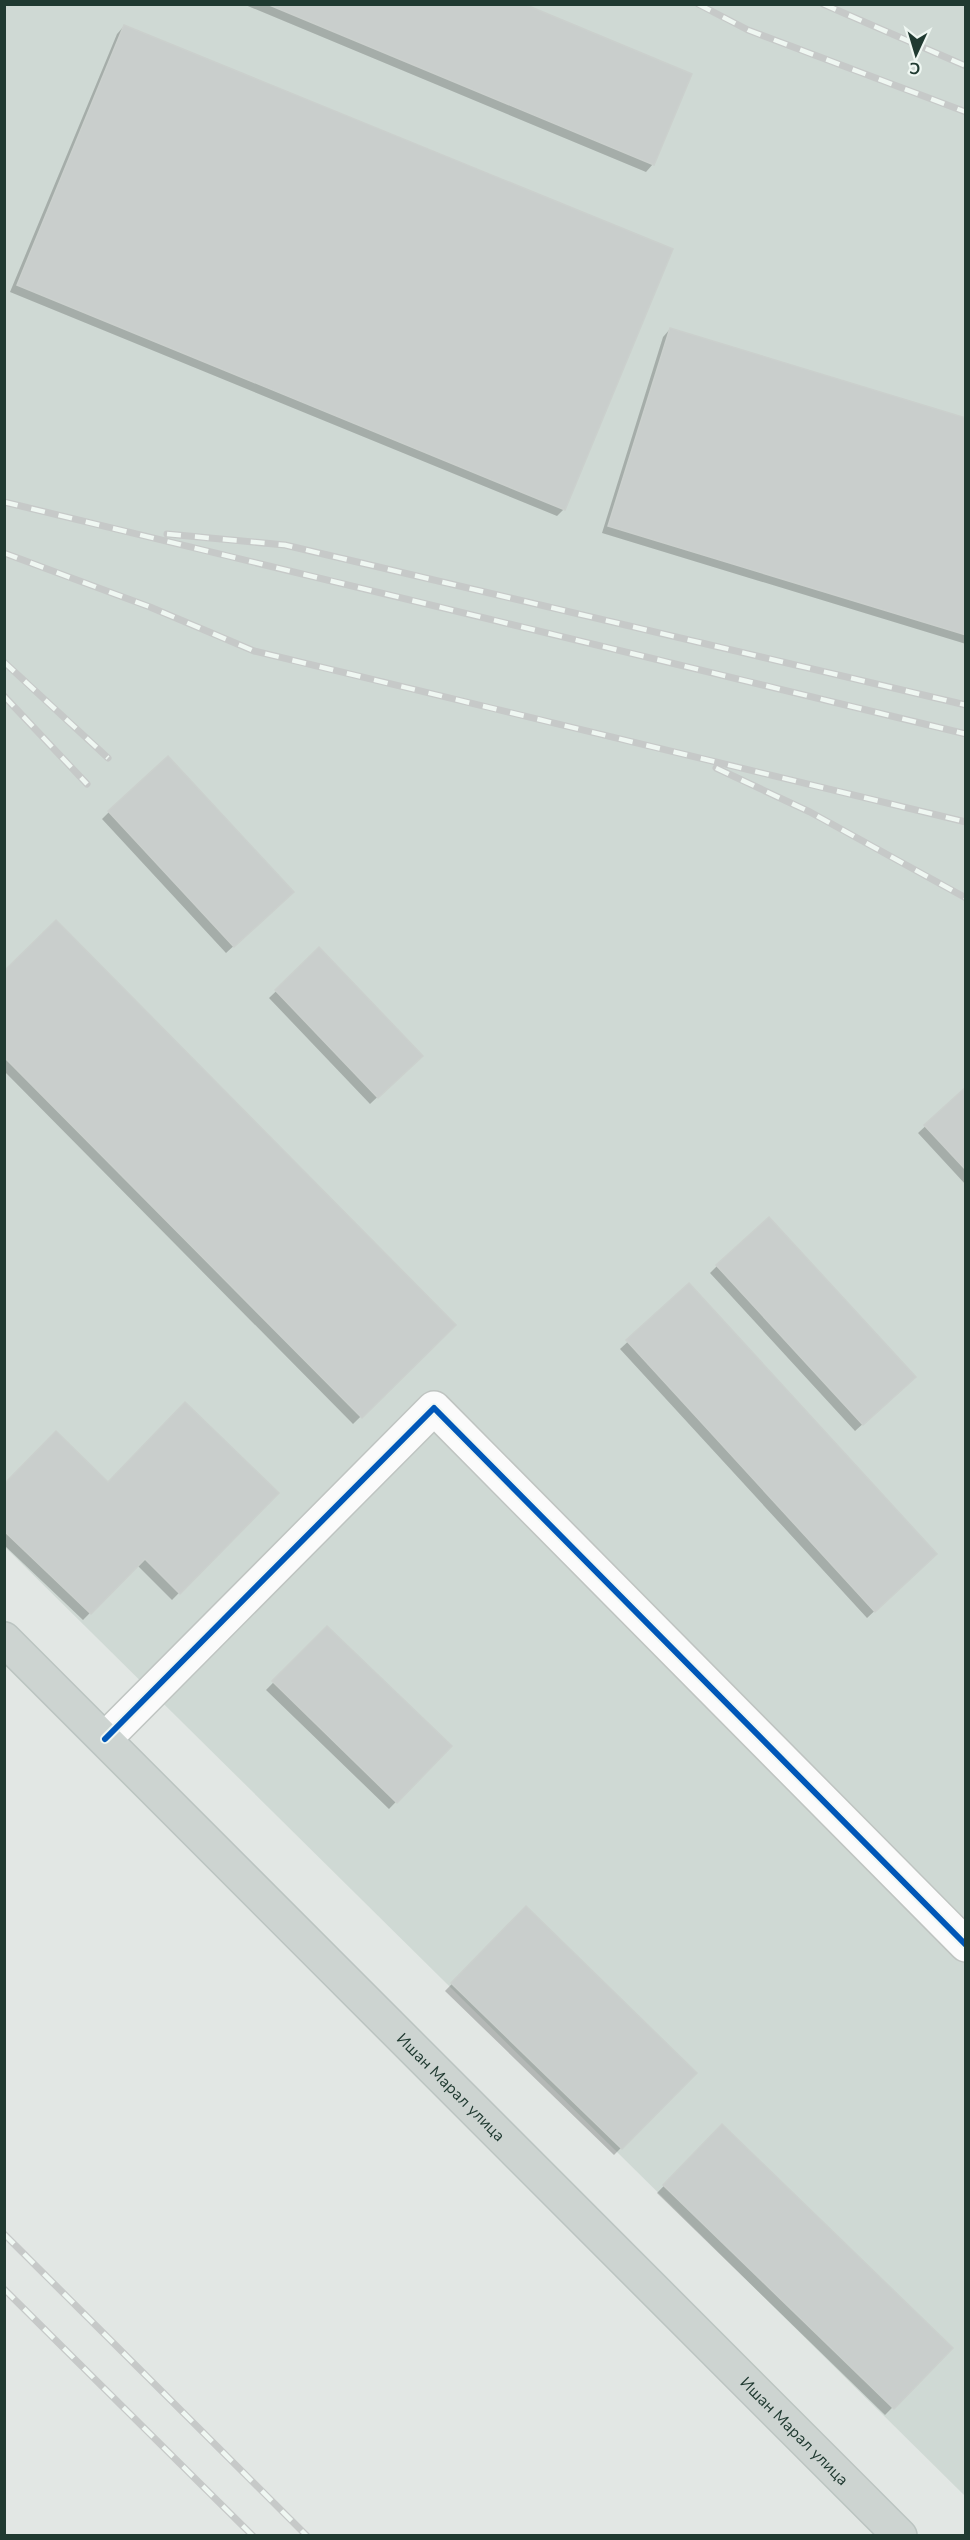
<svg xmlns="http://www.w3.org/2000/svg" width="970" height="2540" font-family="'Nunito Sans',sans-serif">
<rect width="100%" height="100%" fill="#e2e7e4"/>
<path fill="#cfd9d4" d="M 4,5 L 965,5 L 965,2496 L 5,1547 Z"/>
<path fill="#0003" d="M 243,4 L 520,4 L 653,164 L 646,172 Z
M 124,26 L 564,509 L 557,516 L 10,292 L 117,34 Z
M 670,329 L 966,420 L 966,644 L 602,533 L 663,337 Z
M 109,812 L 285,899 L 226,953 L 102,819 Z
M 319,950 L 421,1056 L 370,1104 L 269,998 Z
M 4,973 L 454,1325 L 353,1424 L 4,1071 Z
M 966,1089 L 966,1185 L 918,1133 Z
M 717,1266 L 907,1384 L 855,1431 L 710,1273 Z
M 689,1285 L 928,1561 L 867,1618 L 620,1349 Z
M 108,1484 L 277,1493 L 172,1600 L 137,1565 L 83,1620 L 4,1545 L 4,1486 Z
M 327,1628 L 450,1746 L 389,1809 L 266,1690 Z
M 526,1908 L 695,2073 L 614,2155 L 445,1991 Z
M 722,2126 L 951,2348 L 885,2415 L 657,2193 Z"/>
<path fill="#c9cecc" stroke="#cbd0cd" stroke-width="1.5" d="M 267,4 L 524,4 L 692,74 L 654,165 Z
M 124,25 L 673,249 L 565,510 L 17,285 Z
M 670,328 L 966,418 L 966,635 L 608,526 Z
M 168,756 L 294,892 L 234,947 L 108,811 Z
M 56,920 L 456,1325 L 362,1418 L 4,1057 L 4,971 Z
M 319,947 L 423,1056 L 378,1098 L 275,990 Z
M 966,1087 L 966,1170 L 924,1125 Z
M 769,1217 L 916,1377 L 863,1425 L 716,1265 Z
M 689,1283 L 937,1554 L 875,1612 L 626,1340 Z
M 185,1402 L 279,1493 L 180,1594 L 145,1559 L 91,1614 L 4,1531 L 4,1484 L 56,1431 L 108,1482 Z
M 327,1626 L 452,1746 L 397,1803 L 272,1681 Z
M 526,1906 L 697,2073 L 622,2149 L 451,1983 Z
M 722,2124 L 953,2348 L 894,2409 L 663,2185 Z"/>
<g fill="none" stroke-linecap="round" stroke-linejoin="round">
<g stroke="#bfc4c1" stroke-width="36">
<path id="minor" d="M 105,1739 L 434,1408 L 966,1945"/>
</g>
<g stroke="#bbc4c1" stroke-width="36">
<g id="major">
<path id="s1" d="M 4,1639 L 900,2536"/>
</g>
</g>
<use href="#minor" stroke="#fbfbfb" stroke-width="33"/>
<use href="#major" stroke="#cdd4d1" stroke-width="33"/>
<g stroke="#c6c9c8" stroke-width="7">
<path id="rail" d="M 698,4 L 748,30 L 966,112
M 823,4 L 966,66
M 4,502 L 966,734
M 167,534 L 285,545 L 966,705
M 4,553 L 150,607 L 254,651 L 966,822
M 4,662 L 108,758
M 4,696 L 87,784
M 716,768 L 810,812 L 966,898
M 4,2234 L 307,2536
M 4,2289 L 253,2536"/>
</g>
<use href="#rail" stroke="#eff7f2" stroke-width="4.5" stroke-dasharray="14" stroke-linecap="butt"/>
<g stroke="#eff7f2" stroke-width="10">
<path id="cycleway" d="M 105,1739 L 434,1408 L 966,1945"/>
</g>
<use href="#cycleway" stroke="#0057b8" stroke-width="6"/>
</g>
<g text-anchor="middle" stroke-width="4.5" stroke-linejoin="round" paint-order="stroke">
<g font-size="16" fill="#203a31" stroke="#eff7f2">
<text dy="6" stroke="none"><textPath href="#s1" startOffset="633">Ишан Марал улица</textPath></text>
<text dy="6" stroke="none"><textPath href="#s1" startOffset="1119">Ишан Марал улица</textPath></text>
</g>
</g>
<rect width="970" height="2540" fill="none" stroke="#203a31" stroke-width="12"/>
<g transform="translate(916 54) rotate(184)" stroke="#eff7f2" stroke-width="4.5" paint-order="stroke">
<path d="M0-4.5L10 22L0 15L-10 22Z" fill="#203a31"/>
<text y="-9" font-size="16" font-weight="bold" text-anchor="middle" fill="#203a31">С</text>
</g>
</svg>
